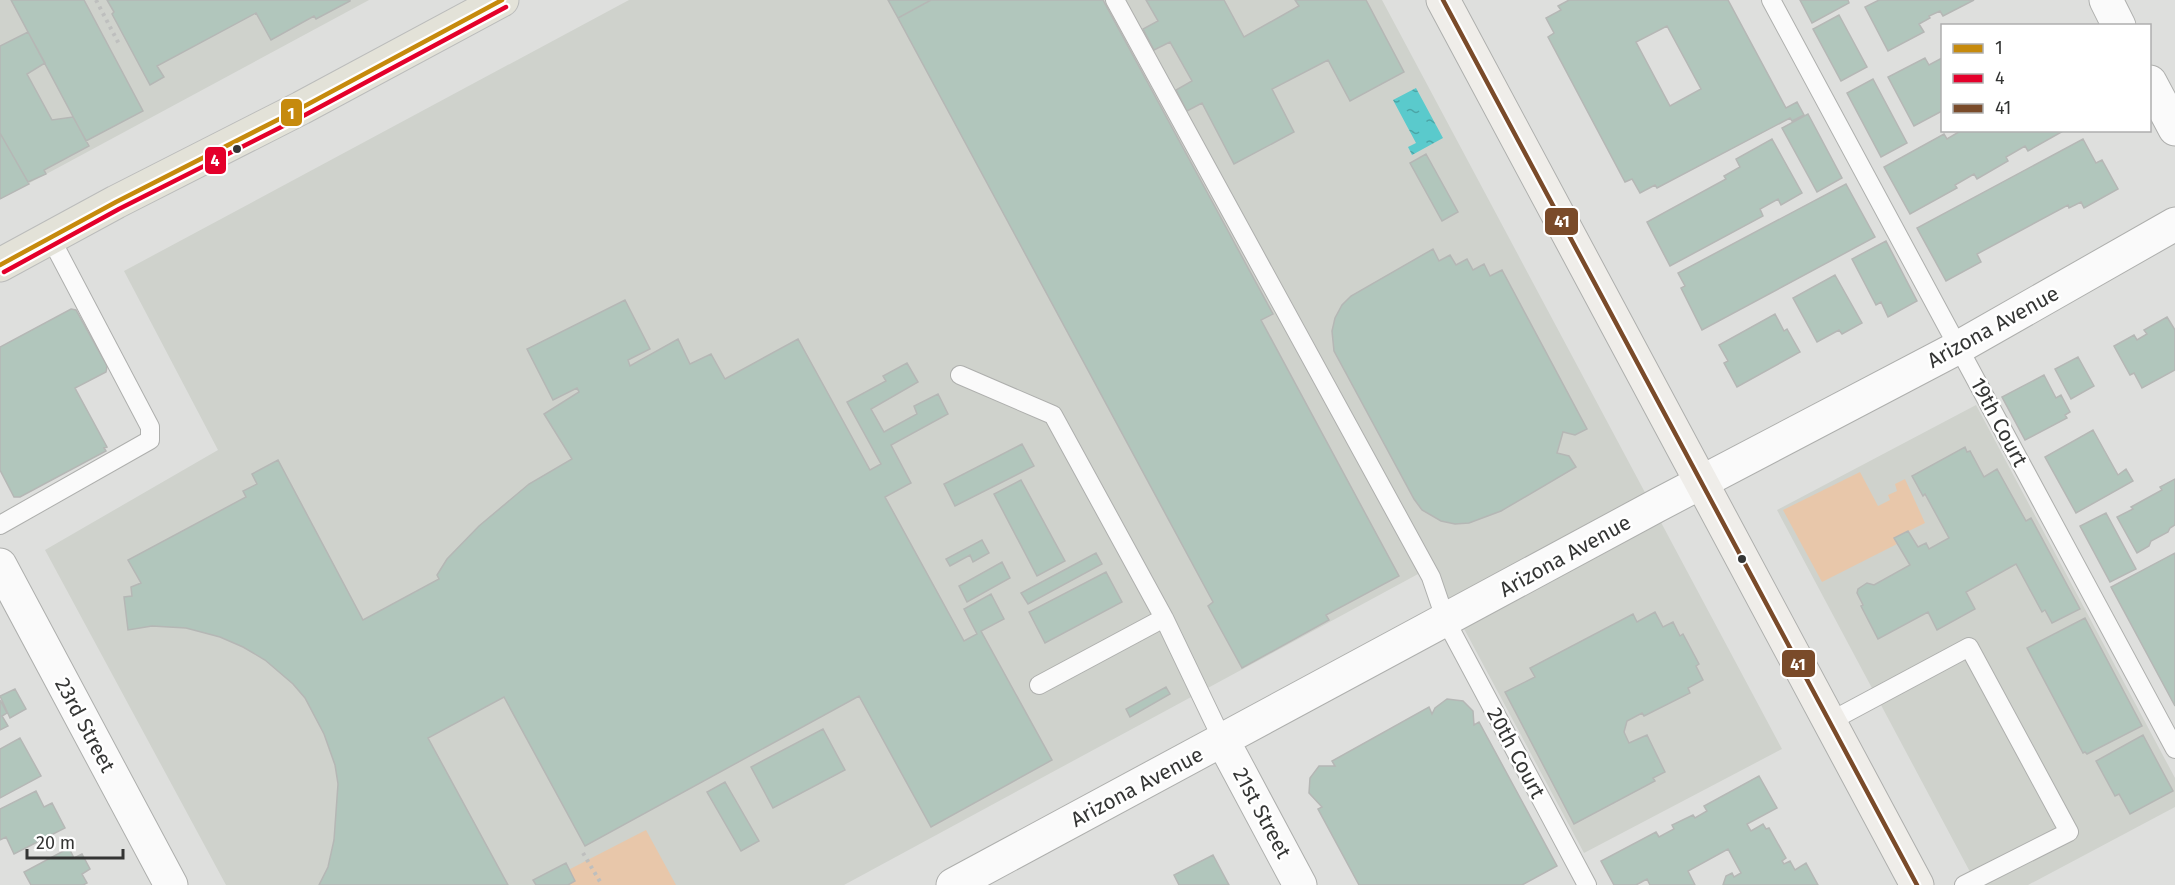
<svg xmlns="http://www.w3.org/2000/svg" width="2175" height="885" font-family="'Fira Sans',sans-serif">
<defs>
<pattern id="water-ripples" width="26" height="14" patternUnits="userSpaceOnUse" patternTransform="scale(1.5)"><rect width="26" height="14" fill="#5acacc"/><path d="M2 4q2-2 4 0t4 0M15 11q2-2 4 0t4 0" fill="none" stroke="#4ba5a6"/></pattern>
</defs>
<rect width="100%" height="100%" fill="#dedfdd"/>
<path fill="#cfd2cc" d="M 0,0 L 369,0 L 0,199 Z
M 629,0 L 1382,0 L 1782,749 L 1584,853 L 1431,567 L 844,885 L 226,885 L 45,550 L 218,450 L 124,271 Z
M 1976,405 L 2175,778 L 2175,807 L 2028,885 L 1977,885 L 1777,510 Z"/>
<path fill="#e8c7aa" d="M 1860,472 L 1878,506 L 1890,500 L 1888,495 L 1897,491 L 1895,484 L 1905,479 L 1925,523 L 1895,538 L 1897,544 L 1822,582 L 1783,510 Z
M 646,830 L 676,885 L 539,885 Z"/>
<path fill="url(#water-ripples)" d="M 1416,88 L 1443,138 L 1412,155 L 1408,147 L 1416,143 L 1393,100 Z"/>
<path fill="#b1c6bc" stroke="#b5b7b5" stroke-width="1.5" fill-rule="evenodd" d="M 11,0 L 84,0 L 143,111 L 86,141 Z
M 107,0 L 350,0 L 350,1 L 316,19 L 314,16 L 271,40 L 256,13 L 157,66 L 164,77 L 150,85 L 112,14 L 114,12 Z
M 888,0 L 931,0 L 898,18 Z
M 931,0 L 1103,0 L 1273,314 L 1261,320 L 1399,576 L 1326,615 L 1329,620 L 1242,668 L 1208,606 L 1213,602 L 898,18 Z
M 1146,0 L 1224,0 L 1244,37 L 1299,6 L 1295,0 L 1366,0 L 1404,72 L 1350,101 L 1328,60 L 1272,89 L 1294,132 L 1234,164 L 1202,103 L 1187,111 L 1176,90 L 1192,81 L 1170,42 L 1154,50 L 1143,29 L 1158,21 Z
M 1569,0 L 1728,0 L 1786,108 L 1797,102 L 1804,115 L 1792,121 L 1790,118 L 1657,188 L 1655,185 L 1640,193 L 1632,179 L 1625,182 L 1548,37 L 1554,33 L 1546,18 L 1561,10 L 1558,6 ZM 1667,26 L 1701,89 L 1670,106 L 1636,42 Z
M 1800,0 L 1848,0 L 1849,3 L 1812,23 Z
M 1879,0 L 1974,0 L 1943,16 L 1940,11 L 1929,16 L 1930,18 L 1919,24 L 1924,32 L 1888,51 L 1865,7 Z
M 1839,15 L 1867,67 L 1841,81 L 1813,29 Z
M 28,32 L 45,63 L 27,74 L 52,120 L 73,117 L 89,146 L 44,170 L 46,174 L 28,182 L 0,133 L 0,46 Z
M 1925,58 L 1929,65 L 1942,58 L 1942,111 L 1914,126 L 1888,77 Z
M 1873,79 L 1907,143 L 1881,157 L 1847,93 Z
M 1808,114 L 1842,178 L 1817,192 L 1782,128 Z
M 1962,130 L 2065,130 L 2028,151 L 2025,146 L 2006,157 L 2008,161 L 1977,179 L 1974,174 L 1955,185 L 1957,188 L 1910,214 L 1884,167 L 1944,134 L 1947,139 Z
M 0,133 L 29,184 L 0,199 Z
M 1772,139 L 1802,193 L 1781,205 L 1778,199 L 1760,209 L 1763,216 L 1670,266 L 1647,222 L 1726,179 L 1724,176 L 1740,167 L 1736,159 Z
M 2083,139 L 2096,163 L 2102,160 L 2118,189 L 2084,208 L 2081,202 L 2069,208 L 2068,205 L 1977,254 L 1981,262 L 1946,281 L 1917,228 Z
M 1426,154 L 1458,212 L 1442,221 L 1410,163 Z
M 1846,184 L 1875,237 L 1702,330 L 1681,288 L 1685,286 L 1678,273 Z
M 1886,241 L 1917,301 L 1888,317 L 1881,302 L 1876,305 L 1852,259 Z
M 1433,249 L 1439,261 L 1450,255 L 1456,265 L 1467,259 L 1473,270 L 1484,264 L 1490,276 L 1502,270 L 1587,429 L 1575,435 L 1563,432 L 1557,453 L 1569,456 L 1576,467 L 1501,511 L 1469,523 L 1455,524 L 1441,521 L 1422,510 L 1414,499 L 1334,351 L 1332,331 L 1335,318 L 1342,305 L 1351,296 Z
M 1835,275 L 1862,323 L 1842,334 L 1839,330 L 1817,342 L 1793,298 Z
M 625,300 L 650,349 L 628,360 L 630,366 L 678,339 L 690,364 L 711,354 L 725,379 L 798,339 L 870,470 L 881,464 L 847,402 L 886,381 L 883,376 L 907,363 L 918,382 L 871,409 L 884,432 L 917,414 L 914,406 L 938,394 L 948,414 L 891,445 L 911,483 L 885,497 L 964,641 L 977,634 L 964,609 L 991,594 L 1004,619 L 981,631 L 1052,760 L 931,827 L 859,696 L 585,846 L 504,697 L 428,738 L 508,885 L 319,885 L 328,867 L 334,840 L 338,784 L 335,765 L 324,734 L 305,698 L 293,684 L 265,660 L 243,647 L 220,637 L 186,628 L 152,626 L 128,630 L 124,597 L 132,596 L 131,587 L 141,583 L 128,560 L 246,497 L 243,491 L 257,484 L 252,474 L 278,460 L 363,620 L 439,579 L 437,575 L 447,559 L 479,526 L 529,484 L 572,459 L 544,414 L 579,392 L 577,388 L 553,400 L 527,349 Z
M 71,309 L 76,310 L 107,366 L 106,372 L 75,388 L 107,447 L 104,448 L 106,451 L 20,497 L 14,497 L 0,470 L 0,347 Z
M 1775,314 L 1784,331 L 1787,329 L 1800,352 L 1737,387 L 1724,363 L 1728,361 L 1719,345 Z
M 2167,317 L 2175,330 L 2175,370 L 2142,388 L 2134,373 L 2130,375 L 2114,346 L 2134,335 L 2137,340 L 2147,334 L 2144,330 Z
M 2078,357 L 2094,386 L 2071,399 L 2055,369 Z
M 2044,375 L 2056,398 L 2061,395 L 2070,412 L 2065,415 L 2067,418 L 2025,440 L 2002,397 Z
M 2093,430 L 2118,475 L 2126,469 L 2133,481 L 2076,513 L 2045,457 Z
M 1022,444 L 1034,466 L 955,506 L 944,484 Z
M 1965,447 L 1967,452 L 1970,451 L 1984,477 L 1997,469 L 2026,521 L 2031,518 L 2080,609 L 2052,623 L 2045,610 L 2042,612 L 2016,564 L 1966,592 L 1975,609 L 1937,630 L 1928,612 L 1878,639 L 1861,606 L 1863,605 L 1857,593 L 1858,589 L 1867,583 L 1874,585 L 1910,565 L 1894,538 L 1908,531 L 1918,547 L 1926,543 L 1929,549 L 1949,538 L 1925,494 L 1923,496 L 1912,476 Z
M 2175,479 L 2175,525 L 2170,528 L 2168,532 L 2151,541 L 2149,546 L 2137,553 L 2117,517 L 2133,509 L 2131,507 L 2162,490 L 2160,487 Z
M 1021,480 L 1065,561 L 1037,576 L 994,494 Z
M 2106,513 L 2136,569 L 2110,582 L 2080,526 Z
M 982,540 L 989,553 L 973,562 L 970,555 L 950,566 L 946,559 Z
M 1096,553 L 1102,564 L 1028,604 L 1021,593 Z
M 2175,553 L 2175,706 L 2111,587 Z
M 1002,562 L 1010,578 L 967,602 L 959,586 Z
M 1106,572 L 1122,602 L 1045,643 L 1029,612 Z
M 1655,612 L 1663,627 L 1673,622 L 1680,636 L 1683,634 L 1699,664 L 1696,666 L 1703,680 L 1688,688 L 1690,693 L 1644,716 L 1642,713 L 1627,721 L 1624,732 L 1629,743 L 1647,735 L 1665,772 L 1653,778 L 1655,781 L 1574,824 L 1505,692 L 1535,677 L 1530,668 L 1633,614 L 1637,622 Z
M 2085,618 L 2142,726 L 2087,754 L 2085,752 L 2083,753 L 2027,648 Z
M 1166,687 L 1170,694 L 1130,717 L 1126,709 Z
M 15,689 L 26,709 L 10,718 L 0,696 Z
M 1447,699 L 1463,701 L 1473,711 L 1474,725 L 1479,722 L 1557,866 L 1522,885 L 1359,885 L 1318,809 L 1322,807 L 1309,793 L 1310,778 L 1319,766 L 1335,766 L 1332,761 L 1429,707 L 1432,714 L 1435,708 Z
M 0,700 L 7,713 L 2,716 L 8,726 L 0,730 Z
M 823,729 L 845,770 L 773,808 L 751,767 Z
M 2143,735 L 2173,791 L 2130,814 L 2119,794 L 2115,796 L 2096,761 Z
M 20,738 L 41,776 L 0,798 L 0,749 Z
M 1759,776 L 1777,808 L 1747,824 L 1751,831 L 1763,824 L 1766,829 L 1769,828 L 1786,858 L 1782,861 L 1784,864 L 1790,861 L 1795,870 L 1806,863 L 1818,885 L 1723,885 L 1726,876 L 1732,873 L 1734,877 L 1741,873 L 1728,849 L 1688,871 L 1695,885 L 1650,885 L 1647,879 L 1636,885 L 1614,885 L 1601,861 L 1656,832 L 1659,837 L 1674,829 L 1672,825 L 1693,815 L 1695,818 L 1707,811 L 1704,806 Z
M 725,782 L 759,841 L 741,851 L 707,792 Z
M 36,791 L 44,807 L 52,803 L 65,828 L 14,854 L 6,837 L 0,840 L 0,809 Z
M 69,848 L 74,858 L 82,854 L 90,869 L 82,874 L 87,883 L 83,885 L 31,885 L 24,872 Z
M 1213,855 L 1229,885 L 1179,885 L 1174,875 Z
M 566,863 L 575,881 L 568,885 L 536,885 L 533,880 Z"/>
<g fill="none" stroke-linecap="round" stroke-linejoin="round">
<g stroke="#aeafad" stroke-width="20">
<path id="service" d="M 1115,0 L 1431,577 L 1446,621 L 1587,885
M 1771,0 L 2175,749
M 960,375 L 1053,415 L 1164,618 L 1223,741
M 0,525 L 150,440 L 150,427 L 50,237
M 1039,685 L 1164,618
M 1829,722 L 1969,647 L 2069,832 L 1964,885"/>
</g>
<g stroke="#aeafad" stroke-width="35">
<path id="minor" d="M 2106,0 L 2119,26
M 2150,82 L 2175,129
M 0,565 L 171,885
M 1223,741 L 1300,885
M 953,885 L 1656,506 L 1959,347 L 2175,224"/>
</g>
<g stroke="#aeafad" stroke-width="35">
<path id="secondary" d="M 1443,0 L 1917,885"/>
</g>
<g stroke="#bbbcbb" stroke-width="35">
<path id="primary" d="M 0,265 L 116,202 L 301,108 L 502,0"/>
</g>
<path stroke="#bebfbe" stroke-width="4" stroke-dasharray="3 4.5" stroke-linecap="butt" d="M 96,0 L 119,44
M 583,853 L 602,885"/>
<use href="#service" stroke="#fafafa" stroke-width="18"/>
<use href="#minor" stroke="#fafafa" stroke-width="33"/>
<use href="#secondary" stroke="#efede9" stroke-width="33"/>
<use href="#primary" stroke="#e3e2d8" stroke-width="33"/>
<g stroke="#fff" stroke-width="9">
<path id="bus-1" d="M 0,265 L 116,202 L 301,108 L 502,0"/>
</g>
<g stroke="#fff" stroke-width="9">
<path id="bus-2" d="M 4,272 L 119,209 L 305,115 L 506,7"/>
</g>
<g stroke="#fff" stroke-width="9">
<path id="bus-3" d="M 1443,0 L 1917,885"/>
</g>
<use href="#bus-1" stroke="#c68a0d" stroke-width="4.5"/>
<use href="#bus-2" stroke="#e4002b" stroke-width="4.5"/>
<use href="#bus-3" stroke="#7a4b2a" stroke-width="4.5"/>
</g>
<g fill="#343534" stroke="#fff" stroke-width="2">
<circle cx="237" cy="149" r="5"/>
<circle cx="1742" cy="559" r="5"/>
</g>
<g text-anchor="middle" stroke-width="5" stroke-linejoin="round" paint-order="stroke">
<g font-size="21" fill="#343534" stroke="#fff">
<text transform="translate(1993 327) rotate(-29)" y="7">Arizona Avenue</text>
<text transform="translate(1999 422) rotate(62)" y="7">19th Court</text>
<text transform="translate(1565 556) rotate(-29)" y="7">Arizona Avenue</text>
<text transform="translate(85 725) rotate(62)" y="7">23rd Street</text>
<text transform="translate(1516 753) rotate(62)" y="7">20th Court</text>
<text transform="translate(1137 787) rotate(-28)" y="7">Arizona Avenue</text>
<text transform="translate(1262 813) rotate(62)" y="7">21st Street</text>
</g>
</g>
<g stroke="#fff" stroke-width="2">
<rect x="280" y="98" width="23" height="29" rx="6" fill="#c68a0d"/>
<rect x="204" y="146" width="23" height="29" rx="6" fill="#e4002b"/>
<rect x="1544" y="207" width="35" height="29" rx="6" fill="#7a4b2a"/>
<rect x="1781" y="649" width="35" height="29" rx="6" fill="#7a4b2a"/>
</g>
<g font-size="16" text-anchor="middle" font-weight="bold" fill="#fff">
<text x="291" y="119">1</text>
<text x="215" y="166">4</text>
<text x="1562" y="227">41</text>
<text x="1798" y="670">41</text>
</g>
<rect x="1941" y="24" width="210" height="108" fill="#ffffff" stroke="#aeaeae" stroke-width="1.5"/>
<rect x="1953" y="44" width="30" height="9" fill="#c68a0d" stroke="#aeaeae" stroke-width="1.5"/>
<text x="1995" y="54" font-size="18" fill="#343534">1</text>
<rect x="1953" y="74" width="30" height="9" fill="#e4002b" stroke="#aeaeae" stroke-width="1.5"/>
<text x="1995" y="84" font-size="18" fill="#343534">4</text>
<rect x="1953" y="104" width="30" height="9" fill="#7a4b2a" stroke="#aeaeae" stroke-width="1.5"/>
<text x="1995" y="114" font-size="18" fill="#343534">41</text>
<path d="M27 849v9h96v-9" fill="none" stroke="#343534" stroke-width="3"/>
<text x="36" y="849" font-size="18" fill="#343534" stroke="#ffffff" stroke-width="4.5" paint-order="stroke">20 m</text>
</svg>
